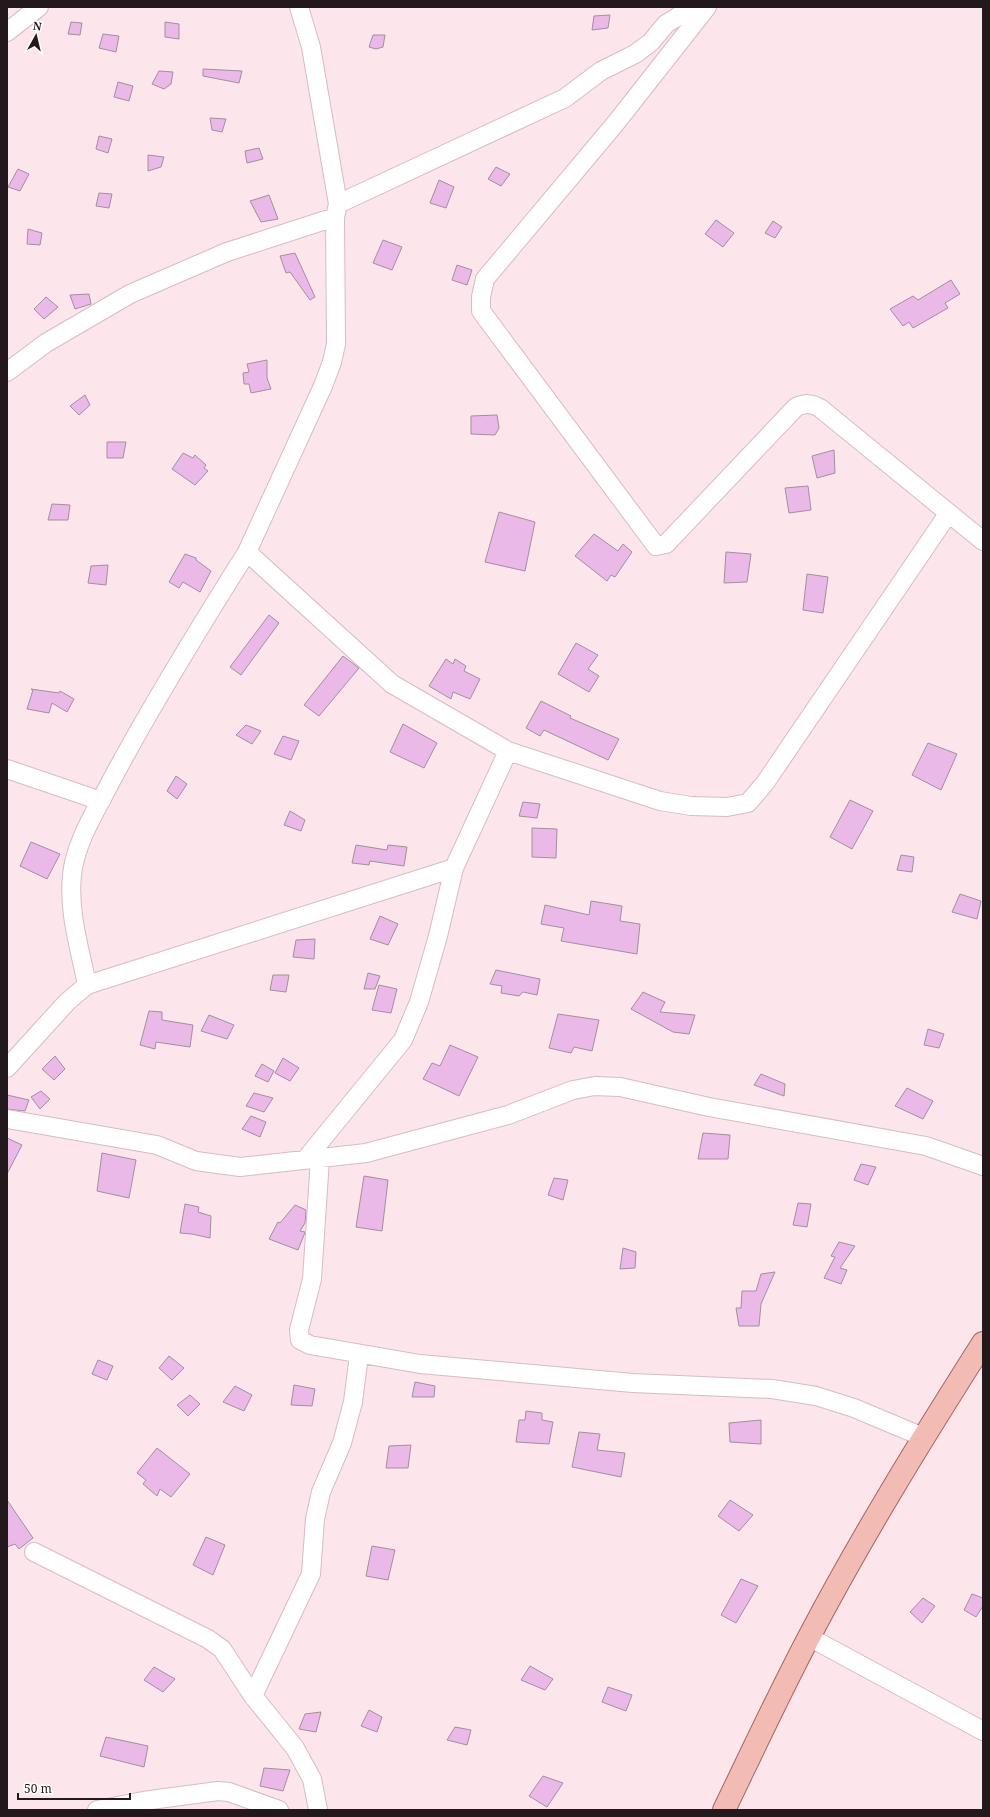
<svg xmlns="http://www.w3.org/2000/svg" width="990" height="1817" font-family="'Noto Serif',serif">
<rect width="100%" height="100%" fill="#fce5eb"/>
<path fill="#ebb9e7" stroke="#a28fa0" d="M 610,15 L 608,28 L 592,30 L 594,16 Z
M 71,22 L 82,23 L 80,35 L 68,34 Z
M 165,22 L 179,24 L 179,39 L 165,37 Z
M 103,34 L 119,36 L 116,52 L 99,48 Z
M 373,35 L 385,35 L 383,47 L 376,49 L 369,47 Z
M 203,69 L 242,71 L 239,83 L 203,76 Z
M 159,71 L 173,72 L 171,84 L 164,89 L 152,84 Z
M 118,82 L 133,86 L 129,101 L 114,97 Z
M 210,118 L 226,119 L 222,132 L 212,130 Z
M 99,136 L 112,139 L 108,153 L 96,149 Z
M 259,148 L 263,159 L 247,163 L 245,151 Z
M 148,155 L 164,157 L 161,167 L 148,171 Z
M 496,167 L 510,174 L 501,186 L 488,179 Z
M 18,169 L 29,174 L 20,191 L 8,187 Z
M 439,180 L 454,187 L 446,208 L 430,203 Z
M 99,193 L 112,194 L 109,208 L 96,206 Z
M 269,195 L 278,219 L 261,222 L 250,201 Z
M 716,220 L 734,233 L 723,247 L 705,234 Z
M 773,221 L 782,227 L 775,238 L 765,233 Z
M 28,229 L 42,233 L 40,245 L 27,244 Z
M 383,240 L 402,247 L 392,270 L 373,263 Z
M 295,253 L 315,297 L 310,300 L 290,272 L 286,273 L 280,256 Z
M 457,265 L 472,270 L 467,285 L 452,280 Z
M 951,280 L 960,294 L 945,303 L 948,308 L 913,328 L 909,322 L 903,326 L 890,309 L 913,296 L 918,300 Z
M 89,294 L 91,304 L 75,309 L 70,295 Z
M 46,297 L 58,307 L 44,319 L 34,309 Z
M 267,360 L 267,378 L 271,389 L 251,393 L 249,384 L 244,384 L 243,373 L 249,372 L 247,364 Z
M 85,395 L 90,405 L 79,415 L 70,406 Z
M 497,415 L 499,428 L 495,435 L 471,434 L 471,416 Z
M 107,442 L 126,442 L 123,458 L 107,458 Z
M 834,450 L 835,473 L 817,478 L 812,456 Z
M 183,453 L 193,458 L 195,455 L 206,465 L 204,468 L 208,471 L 195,485 L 172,469 Z
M 808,486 L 811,510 L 789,513 L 785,488 Z
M 52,504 L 70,505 L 68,520 L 48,520 Z
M 499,512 L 535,522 L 525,571 L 485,562 Z
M 594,534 L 618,551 L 623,544 L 632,552 L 615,577 L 611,575 L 607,581 L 575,556 Z
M 726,552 L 751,554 L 747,582 L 724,583 Z
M 185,554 L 196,558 L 196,560 L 211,571 L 200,592 L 183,582 L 179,588 L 169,582 Z
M 108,565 L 106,585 L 88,583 L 91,566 Z
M 807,574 L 828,577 L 823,613 L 803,610 Z
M 269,615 L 279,623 L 241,675 L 230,667 Z
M 576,643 L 598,655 L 588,669 L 599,676 L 589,692 L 558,674 Z
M 343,656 L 359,668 L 319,716 L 304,705 Z
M 446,659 L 453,664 L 455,659 L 466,666 L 464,671 L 480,679 L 470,699 L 453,692 L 451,699 L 429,686 Z
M 31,689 L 59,693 L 60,691 L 74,699 L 67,712 L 52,703 L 49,713 L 27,709 L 33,690 Z
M 541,701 L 571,716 L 570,718 L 619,739 L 608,760 L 544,730 L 540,736 L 526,728 Z
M 403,724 L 437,743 L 424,768 L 390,752 Z
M 246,725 L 261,731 L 252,744 L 236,735 Z
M 283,736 L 299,741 L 291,760 L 274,754 Z
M 928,743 L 957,754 L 941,790 L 912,775 Z
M 176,776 L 187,784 L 177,799 L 167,791 Z
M 850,800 L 873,811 L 852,849 L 830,837 Z
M 523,802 L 540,804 L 537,818 L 519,816 Z
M 290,811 L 305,820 L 301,831 L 284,825 Z
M 532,828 L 557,829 L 556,858 L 532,857 Z
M 31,842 L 60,854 L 47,879 L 20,866 Z
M 356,845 L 387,850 L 388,845 L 407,847 L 404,866 L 370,861 L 369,865 L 352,863 Z
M 901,855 L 914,857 L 912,872 L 897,870 Z
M 960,894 L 981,901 L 977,919 L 952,912 Z
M 591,901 L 622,906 L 620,921 L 640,924 L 637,954 L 561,941 L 564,928 L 541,924 L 545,905 L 589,915 Z
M 380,916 L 398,924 L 388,945 L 370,939 Z
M 315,939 L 314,959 L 293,957 L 296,940 Z
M 496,970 L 540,979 L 537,995 L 523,992 L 519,996 L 501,993 L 502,986 L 490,984 Z
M 368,973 L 380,976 L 375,989 L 364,989 Z
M 273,975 L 289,975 L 286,992 L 270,990 Z
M 379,985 L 397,989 L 391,1013 L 372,1010 Z
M 643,992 L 665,1002 L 660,1012 L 695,1015 L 689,1034 L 673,1032 L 631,1009 Z
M 149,1011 L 162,1012 L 162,1020 L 193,1025 L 190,1047 L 156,1042 L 155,1049 L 140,1045 Z
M 558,1014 L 599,1020 L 592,1051 L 574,1047 L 571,1053 L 549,1048 Z
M 209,1015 L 234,1025 L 227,1039 L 201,1031 Z
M 928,1029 L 944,1034 L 939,1048 L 924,1045 Z
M 450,1045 L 478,1057 L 459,1096 L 423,1079 L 432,1063 L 440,1066 Z
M 55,1056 L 65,1069 L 54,1080 L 42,1069 Z
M 283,1058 L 299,1068 L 290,1081 L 275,1073 Z
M 262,1064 L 274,1071 L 268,1082 L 255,1076 Z
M 761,1074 L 785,1084 L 784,1096 L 754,1085 Z
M 907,1088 L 933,1101 L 923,1119 L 895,1106 Z
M 41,1091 L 50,1099 L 40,1109 L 31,1097 Z
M 254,1093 L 273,1098 L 264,1112 L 246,1106 Z
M 7,1095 L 29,1100 L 25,1111 L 7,1109 Z
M 251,1116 L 266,1122 L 260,1137 L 242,1129 Z
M 703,1133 L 730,1135 L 728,1159 L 698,1159 Z
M 7,1138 L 22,1145 L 7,1174 Z
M 102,1153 L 136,1160 L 129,1198 L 97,1191 Z
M 861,1164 L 876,1167 L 868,1185 L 854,1180 Z
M 364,1176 L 388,1180 L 382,1231 L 356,1227 Z
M 554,1178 L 568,1180 L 563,1200 L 548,1195 Z
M 798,1203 L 811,1204 L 807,1227 L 793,1225 Z
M 185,1204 L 199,1207 L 198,1212 L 211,1216 L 210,1238 L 192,1234 L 180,1233 Z
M 295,1205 L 306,1210 L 305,1223 L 300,1231 L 305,1232 L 304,1235 L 298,1250 L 269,1239 L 278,1222 L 280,1223 Z
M 839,1242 L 855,1246 L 840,1268 L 847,1270 L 841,1284 L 824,1278 L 835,1257 L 831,1256 Z
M 623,1248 L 636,1252 L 635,1268 L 620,1269 Z
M 775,1272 L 761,1304 L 759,1326 L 739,1326 L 736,1308 L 741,1308 L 742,1291 L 756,1291 L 761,1274 Z
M 169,1356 L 184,1368 L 172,1380 L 159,1368 Z
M 98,1360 L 113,1366 L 107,1380 L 92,1374 Z
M 415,1382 L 435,1386 L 434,1397 L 412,1397 Z
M 294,1385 L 315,1389 L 312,1406 L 291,1405 Z
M 235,1386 L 252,1395 L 244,1411 L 223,1402 Z
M 190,1395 L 200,1404 L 188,1416 L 177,1405 Z
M 526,1411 L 542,1413 L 542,1420 L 553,1422 L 549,1444 L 516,1442 L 519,1420 L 525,1420 Z
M 761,1420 L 761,1444 L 730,1442 L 729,1423 Z
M 579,1432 L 600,1434 L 597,1450 L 625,1453 L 621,1477 L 572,1467 Z
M 411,1445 L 408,1468 L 386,1468 L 389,1446 Z
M 157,1448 L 190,1474 L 171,1497 L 160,1489 L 157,1496 L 143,1484 L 146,1480 L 137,1473 Z
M 7,1500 L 33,1538 L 19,1549 L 15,1544 L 7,1547 Z
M 730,1500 L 753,1515 L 739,1531 L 718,1516 Z
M 206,1537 L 225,1545 L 213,1575 L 193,1565 Z
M 372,1546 L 395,1550 L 388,1580 L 366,1576 Z
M 741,1579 L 758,1586 L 736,1623 L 721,1615 Z
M 972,1594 L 983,1598 L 983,1606 L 976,1617 L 964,1610 Z
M 923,1598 L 935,1606 L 922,1623 L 910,1612 Z
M 530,1666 L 553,1679 L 545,1690 L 521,1680 Z
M 154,1667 L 175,1679 L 163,1692 L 144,1680 Z
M 608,1687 L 632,1695 L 626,1711 L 602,1702 Z
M 369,1710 L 382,1717 L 377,1732 L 361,1726 Z
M 321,1712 L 316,1732 L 299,1729 L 305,1714 Z
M 455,1727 L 471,1730 L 467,1745 L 447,1740 Z
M 106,1737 L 148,1746 L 144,1767 L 100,1756 Z
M 264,1768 L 290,1770 L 283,1791 L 260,1786 Z
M 543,1776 L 563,1783 L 547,1807 L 529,1796 Z"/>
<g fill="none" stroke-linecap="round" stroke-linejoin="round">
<g stroke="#d7bcc4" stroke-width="20">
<path id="minor" d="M 299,7 L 311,47 L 338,204 L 335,217 L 336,344 L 332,362 L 323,386 L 247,552 L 392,684 L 508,751 L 660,801 L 691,806 L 727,807 L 748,803 L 765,783 L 948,514
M 707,7 L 615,124 L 485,279 L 481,297 L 481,311 L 656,546 L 666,544 L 796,407 C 806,403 811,403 820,408 L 983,541
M 7,32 L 39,7
M 338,204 L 565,98 L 601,71 L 635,54 L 651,42 L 666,24 L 693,7
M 7,372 L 46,343 L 130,294 L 227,252 L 335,217
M 7,769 L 101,801
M 87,985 C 80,949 68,912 72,875 C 75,843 96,811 110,783 C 152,704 199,628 247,552
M 7,1068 L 67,1002 L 87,985 L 454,868
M 7,1119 L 157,1145 L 196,1161 L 240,1167 L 366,1153 L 508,1115 L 573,1090 L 595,1086 L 620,1087 L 709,1107 L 926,1146 L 983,1166
M 320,1159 L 312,1279 L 299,1330 L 300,1340 L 310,1345 L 420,1364 L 633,1383 L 772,1389 L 816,1396 L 854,1408 L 923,1437
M 305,1160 L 403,1040 L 419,1002 L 438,936 L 454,868 L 508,751
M 34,1552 L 208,1639 L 222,1649 L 253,1696 L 295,1748 L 312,1779 L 318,1810
M 809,1637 L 983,1731
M 253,1696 L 311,1574 L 315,1519 L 321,1492 L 342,1443 L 353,1402 L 359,1355
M 97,1810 L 143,1801 L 218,1791 L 229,1792 L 279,1810"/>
</g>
<g stroke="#a4655e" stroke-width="24">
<path id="primary" d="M 724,1810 C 752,1752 779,1694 809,1637 C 862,1536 922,1439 983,1343"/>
</g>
<use href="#minor" stroke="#fff" stroke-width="18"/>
<use href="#primary" stroke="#f2bbb4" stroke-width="22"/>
</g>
<rect width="990" height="1817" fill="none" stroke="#23191c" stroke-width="16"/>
<g transform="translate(36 36) rotate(8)" stroke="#ffffff" stroke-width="3" paint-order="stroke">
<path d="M0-3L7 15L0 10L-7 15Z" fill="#23191c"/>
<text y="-6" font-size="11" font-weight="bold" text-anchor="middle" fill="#23191c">N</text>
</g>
<path d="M18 1793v6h112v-6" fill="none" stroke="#23191c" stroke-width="2"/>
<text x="24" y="1793" font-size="12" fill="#23191c" stroke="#ffffff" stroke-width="3" paint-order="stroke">50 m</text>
</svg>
